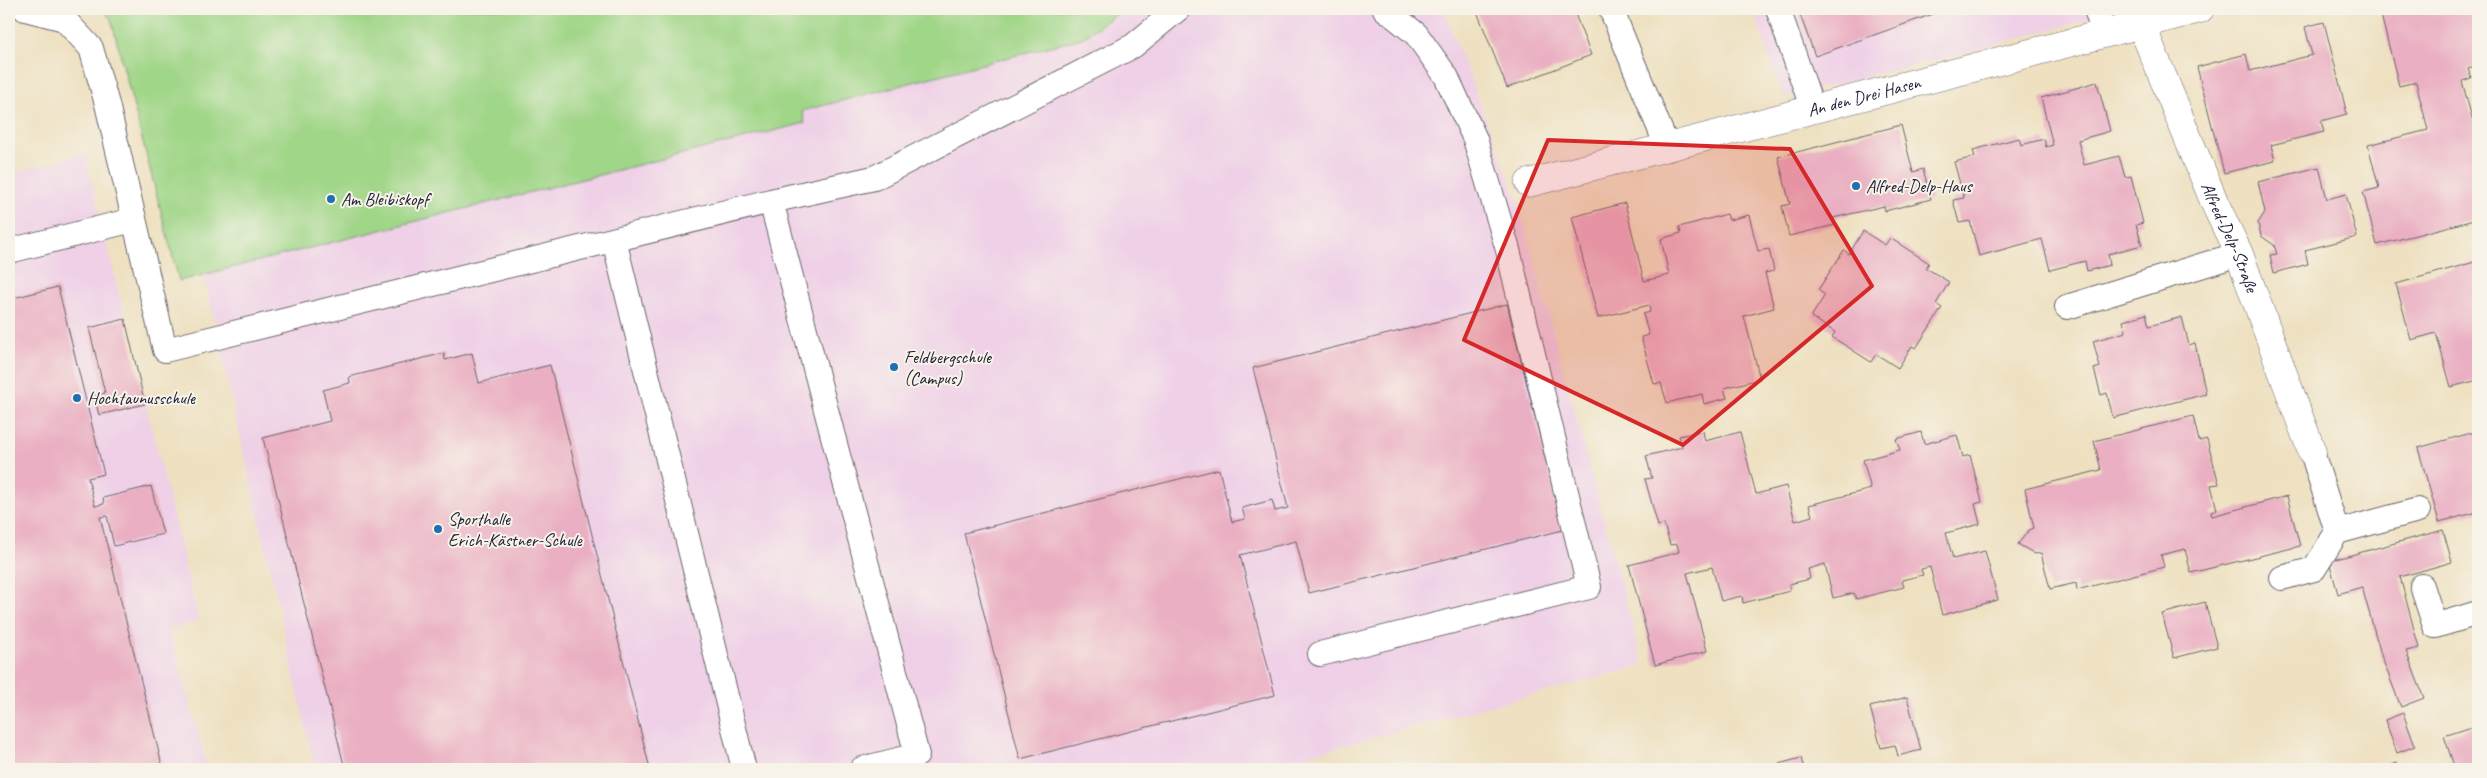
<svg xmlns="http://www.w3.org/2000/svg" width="2487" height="778" font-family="Caveat,sans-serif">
<rect width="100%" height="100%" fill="#f7f3e8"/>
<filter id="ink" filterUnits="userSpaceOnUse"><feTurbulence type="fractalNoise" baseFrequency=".02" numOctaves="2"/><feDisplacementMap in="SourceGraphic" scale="10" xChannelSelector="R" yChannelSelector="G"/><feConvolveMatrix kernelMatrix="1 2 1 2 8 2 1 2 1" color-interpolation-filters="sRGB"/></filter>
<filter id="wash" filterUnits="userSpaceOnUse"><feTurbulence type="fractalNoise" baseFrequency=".0096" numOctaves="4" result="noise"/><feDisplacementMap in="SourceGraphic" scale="20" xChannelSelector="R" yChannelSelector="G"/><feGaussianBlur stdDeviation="1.12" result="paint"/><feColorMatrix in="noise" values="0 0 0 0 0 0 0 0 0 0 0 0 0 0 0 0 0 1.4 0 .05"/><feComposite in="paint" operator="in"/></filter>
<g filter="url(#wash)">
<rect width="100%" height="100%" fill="#eee0c0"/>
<path fill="#efd0e7" d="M 102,9 L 1443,9 L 1517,198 L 1643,665 L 1256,769 L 315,769 L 204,275 L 179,281 L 111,19 Z
M 1753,9 L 2126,9 L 1967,52 L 1784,97 Z
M 85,154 L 199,622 L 169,629 L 208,769 L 9,769 L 9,174 Z"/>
<path fill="#a0d688" stroke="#617c62" d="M 102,9 L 1124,9 L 1082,38 L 802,111 L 805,123 L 179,281 L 111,19 Z"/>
<g id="blocks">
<path fill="#eaafc2" d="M 1476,9 L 1573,9 L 1591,55 L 1507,88 Z
M 1798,9 L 1931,9 L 1933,14 L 1815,56 Z
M 2405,9 L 2478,9 L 2478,66 L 2468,69 L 2471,78 L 2462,81 L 2472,118 L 2478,117 L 2478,219 L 2377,245 L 2363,192 L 2379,188 L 2368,145 L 2428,130 L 2416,82 L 2399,86 L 2381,15 Z
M 2324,22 L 2347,114 L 2321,121 L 2324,132 L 2271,145 L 2275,161 L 2224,173 L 2197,67 L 2246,54 L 2250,71 L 2312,55 L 2305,27 Z
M 2097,82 L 2110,131 L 2078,140 L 2084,165 L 2119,156 L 2125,177 L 2131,176 L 2143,223 L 2136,225 L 2142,245 L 2108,254 L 2110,265 L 2087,271 L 2085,261 L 2050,270 L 2042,239 L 1979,256 L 1970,221 L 1959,223 L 1953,200 L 1964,198 L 1954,162 L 1975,157 L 1973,150 L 2019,138 L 2021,145 L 2044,139 L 2046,147 L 2053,145 L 2041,98 Z
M 1901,125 L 1913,172 L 1923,169 L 1931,199 L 1885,211 L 1884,206 L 1833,218 L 1835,225 L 1789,236 L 1782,206 L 1790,204 L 1778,157 Z
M 2319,167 L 2327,199 L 2346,194 L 2357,237 L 2305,250 L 2308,264 L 2274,273 L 2270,255 L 2277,254 L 2274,245 L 2261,236 L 2258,223 L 2265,212 L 2258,182 Z
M 1625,203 L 1644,281 L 1669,275 L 1661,239 L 1681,233 L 1679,227 L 1727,214 L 1729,220 L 1749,215 L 1758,251 L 1769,249 L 1774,271 L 1765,273 L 1774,308 L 1744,316 L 1760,379 L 1724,388 L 1727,398 L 1704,404 L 1702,394 L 1667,403 L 1661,383 L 1654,384 L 1641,337 L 1649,335 L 1643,314 L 1650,312 L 1649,305 L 1598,318 L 1572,217 Z
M 1863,231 L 1885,245 L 1890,238 L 1929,263 L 1926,268 L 1949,282 L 1936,304 L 1942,308 L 1916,348 L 1912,346 L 1898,368 L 1876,354 L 1871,362 L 1832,337 L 1835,332 L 1811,317 L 1825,295 L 1818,290 L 1844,250 L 1849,254 Z
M 2478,261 L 2478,380 L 2451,387 L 2436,333 L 2411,340 L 2396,284 Z
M 58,287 L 104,474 L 88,478 L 95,506 L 104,504 L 103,498 L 151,486 L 163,534 L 114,546 L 107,516 L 100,517 L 163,769 L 9,769 L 9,299 Z
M 1507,304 L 1563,530 L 1309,593 L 1296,541 L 1240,555 L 1275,695 L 1020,759 L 964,533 L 1219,469 L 1232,522 L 1245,519 L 1242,508 L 1272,500 L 1275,511 L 1288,508 L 1253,368 Z
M 2146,314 L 2149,326 L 2182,317 L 2189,345 L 2195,343 L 2206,394 L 2113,418 L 2107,393 L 2101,395 L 2094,369 L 2100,367 L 2093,341 L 2126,332 L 2123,321 Z
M 125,319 L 145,404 L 99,415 L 94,396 L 105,393 L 89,328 Z
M 444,353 L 445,360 L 472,353 L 479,383 L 550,365 L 650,769 L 345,769 L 263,438 L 330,421 L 323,390 L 350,383 L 349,377 Z
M 2193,416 L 2199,441 L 2207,439 L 2219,484 L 2211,485 L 2217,510 L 2211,512 L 2212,516 L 2287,496 L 2300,546 L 2191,573 L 2185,549 L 2161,555 L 2164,567 L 2077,590 L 2076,583 L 2050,589 L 2041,553 L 2035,554 L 2018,544 L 2029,530 L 2034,528 L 2025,489 L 2101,470 L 2094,441 Z
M 1703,431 L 1705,441 L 1740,432 L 1756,494 L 1786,486 L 1795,521 L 1812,516 L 1809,505 L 1871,489 L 1863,460 L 1900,450 L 1896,439 L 1921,432 L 1924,444 L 1957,435 L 1963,457 L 1970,455 L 1982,502 L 1975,504 L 1980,524 L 1946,533 L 1953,559 L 1985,551 L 1998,600 L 1942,615 L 1930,567 L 1921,569 L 1923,575 L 1902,580 L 1904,587 L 1856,599 L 1854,593 L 1833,598 L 1825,564 L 1808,569 L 1810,579 L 1789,584 L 1790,591 L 1743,603 L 1742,596 L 1721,601 L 1712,567 L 1687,573 L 1707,651 L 1655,665 L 1629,565 L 1679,552 L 1677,544 L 1670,545 L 1664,524 L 1658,526 L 1645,479 L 1652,478 L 1646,456 L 1682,447 L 1679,436 Z
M 2478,431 L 2478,512 L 2439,522 L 2418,448 Z
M 2443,530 L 2452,562 L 2400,577 L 2419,648 L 2406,651 L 2424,698 L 2401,707 L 2382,658 L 2362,587 L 2338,594 L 2329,561 Z
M 2205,602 L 2217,647 L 2174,658 L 2162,614 Z
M 1907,697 L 1921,750 L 1898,756 L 1895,745 L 1881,748 L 1870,707 Z
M 2403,713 L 2415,746 L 2397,753 L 2385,720 Z
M 2478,725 L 2478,769 L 2455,769 L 2444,736 Z
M 1801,758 L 1804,769 L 1779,769 L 1778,764 Z
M 2397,763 L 2399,769 L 2408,765 L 2410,769 L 2381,769 Z"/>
</g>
</g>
<g filter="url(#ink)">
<use href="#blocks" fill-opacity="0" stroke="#69646a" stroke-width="1"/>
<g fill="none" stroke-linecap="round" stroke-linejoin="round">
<g stroke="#69646a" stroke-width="26">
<path id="service" d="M 25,9 L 64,19 L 91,48 L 107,104 L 165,350 L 771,201 L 917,755 L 862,769
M 1611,9 L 1668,149
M 1778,9 L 1813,110
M 2096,9 L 2104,34
M 771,201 L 874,178 L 1133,46 L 1178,9
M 614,240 L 744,769
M 9,251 L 133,220
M 2067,307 L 2239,254
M 2312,452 L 2337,532 L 2418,510
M 2282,578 L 2314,569 L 2337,532
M 2422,586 L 2435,626 L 2478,613
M 1320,654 L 1589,587 L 1508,250 L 1475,139 L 1446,76 L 1416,34 L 1385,9"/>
</g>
<g stroke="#69646a" stroke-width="29">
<g id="minor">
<path id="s1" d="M 2141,24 L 2216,206 L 2239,254 L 2312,452"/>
<path id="s2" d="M 1529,183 L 2200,9"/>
</g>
</g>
<use href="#service" stroke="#fff" stroke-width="24"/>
<use href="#minor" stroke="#fff" stroke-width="28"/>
</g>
</g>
<path fill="#d62828" fill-opacity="0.2" stroke="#d62828" stroke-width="4" stroke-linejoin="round" d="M 1548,140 L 1790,149 L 1872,286 L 1683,445 L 1464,340 Z"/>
<g fill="#1f6fb2" stroke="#f7f3e8" stroke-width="2">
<circle cx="1856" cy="186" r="5"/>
<circle cx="331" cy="199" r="5"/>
<circle cx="894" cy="367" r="5"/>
<circle cx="77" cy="398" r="5"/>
<circle cx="438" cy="529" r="5"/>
</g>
<g text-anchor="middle" stroke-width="4" stroke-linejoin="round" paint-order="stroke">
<g font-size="18" fill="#22223b" stroke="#f7f3e8">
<text dy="6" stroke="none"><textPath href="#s2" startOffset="346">An den Drei Hasen</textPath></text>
<text dy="6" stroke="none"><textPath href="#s1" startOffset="231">Alfred-Delp-Straße</textPath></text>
</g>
<g font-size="18" fill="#22223b" stroke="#f7f3e8" text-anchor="start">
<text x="1866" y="192">Alfred-Delp-Haus</text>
<text x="341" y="205">Am Bleibiskopf</text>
<text x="904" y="363">Feldbergschule<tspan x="904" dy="21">(Campus)</tspan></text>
<text x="87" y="404">Hochtaunusschule</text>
<text x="448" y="525">Sporthalle<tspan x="448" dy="21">Erich-Kästner-Schule</tspan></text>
</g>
</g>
<rect width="2487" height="778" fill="none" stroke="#f7f3e8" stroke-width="30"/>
</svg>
